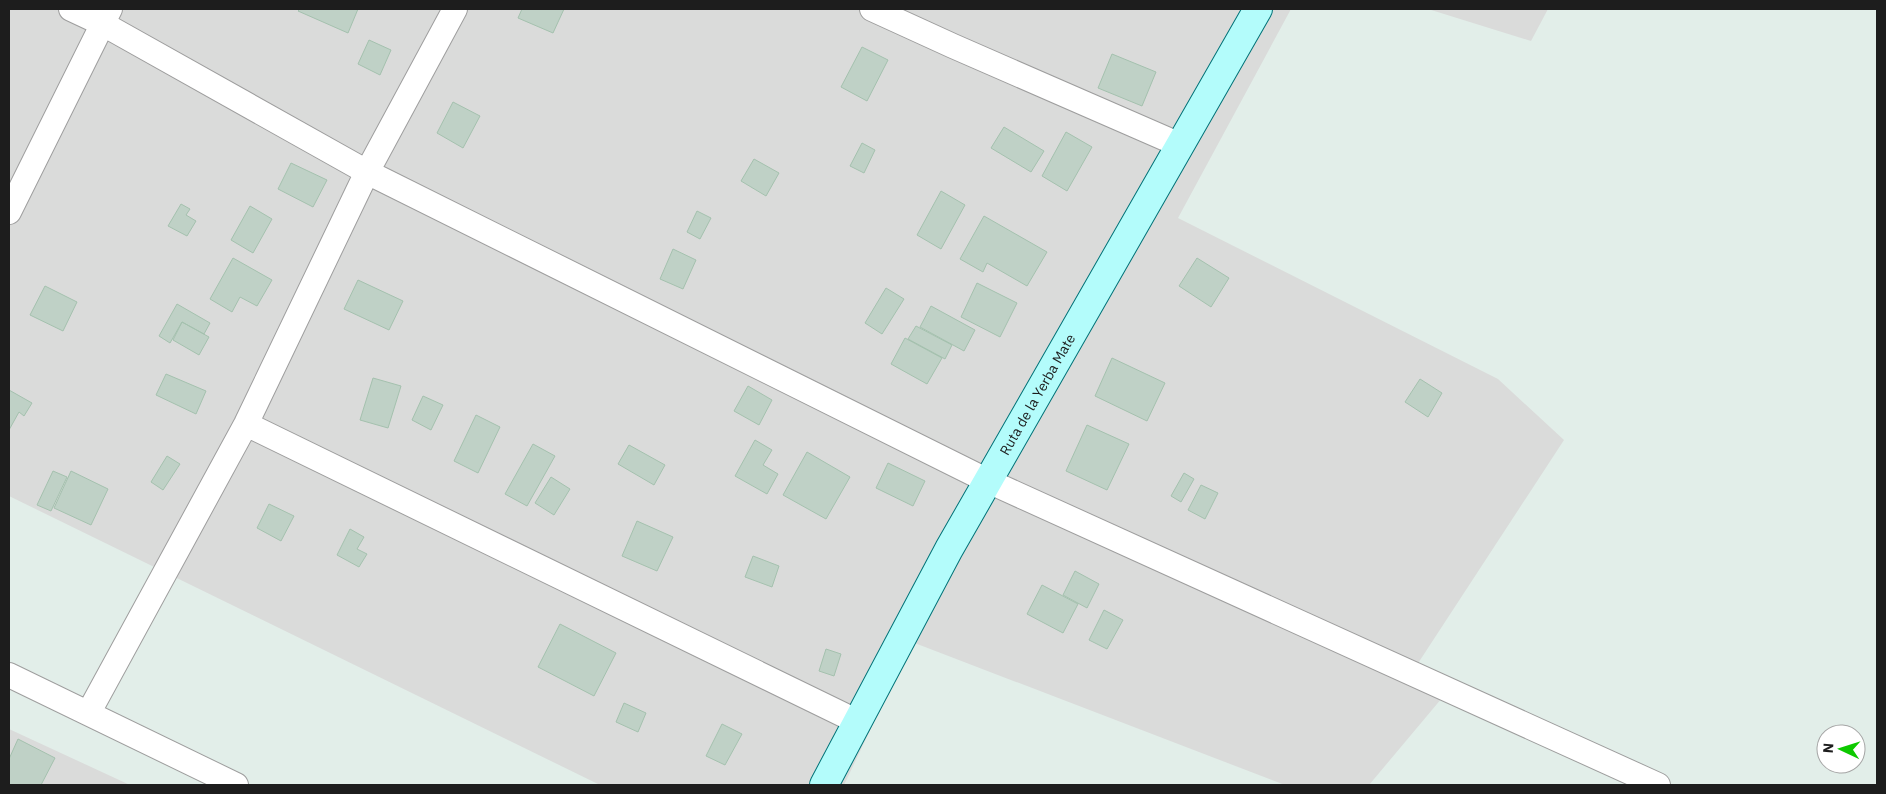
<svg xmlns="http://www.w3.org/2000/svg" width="1886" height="794" font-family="'IBM Plex Sans',sans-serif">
<rect width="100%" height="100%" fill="#e2eee9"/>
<path fill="#dadbda" d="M 9,9 L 1291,9 L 1178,218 L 1498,379 L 1564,440 L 1411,674 L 1442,698 L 1369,785 L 1285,785 L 912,642 L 844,785 L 600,785 L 9,496 Z
M 1428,9 L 1548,9 L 1531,41 Z
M 9,729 L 130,785 L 9,785 Z"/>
<path fill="#bfd1c6" stroke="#a4c1ae" d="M 300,9 L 358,9 L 348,33 L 298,11 Z
M 522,9 L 564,9 L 553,33 L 518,18 Z
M 369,40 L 391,50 L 380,75 L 358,64 Z
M 862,47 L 888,60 L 867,101 L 841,87 Z
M 1112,54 L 1156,72 L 1142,106 L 1098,88 Z
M 453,102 L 480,116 L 463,148 L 437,133 Z
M 1004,127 L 1044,151 L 1031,172 L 991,148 Z
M 1066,132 L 1092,147 L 1067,191 L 1042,176 Z
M 862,143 L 875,150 L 864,173 L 850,166 Z
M 754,159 L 779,173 L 766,196 L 741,181 Z
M 291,163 L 327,180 L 313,207 L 278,189 Z
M 941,191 L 965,205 L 941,249 L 917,235 Z
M 181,204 L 190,209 L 186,215 L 196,221 L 187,236 L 168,226 Z
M 250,206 L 272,219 L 253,253 L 231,240 Z
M 697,211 L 711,218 L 700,239 L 687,232 Z
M 984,216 L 1047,252 L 1027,286 L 987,263 L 983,272 L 960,259 Z
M 673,249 L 696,260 L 683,289 L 660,279 Z
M 233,258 L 272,280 L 257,306 L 240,297 L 232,312 L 210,299 Z
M 1197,258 L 1229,278 L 1211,307 L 1179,286 Z
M 358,280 L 403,301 L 389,330 L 344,309 Z
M 977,283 L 1017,303 L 1000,337 L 961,317 Z
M 45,286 L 77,302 L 63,331 L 30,315 Z
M 886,288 L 904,299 L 882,334 L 865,323 Z
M 177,304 L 210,323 L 204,334 L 182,322 L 170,343 L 159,336 Z
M 931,306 L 975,330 L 964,351 L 920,327 Z
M 182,322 L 209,337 L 199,355 L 173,340 Z
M 916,326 L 952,345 L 945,359 L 908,339 Z
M 905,338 L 942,358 L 927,384 L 891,364 Z
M 1112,358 L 1165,383 L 1147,421 L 1095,396 Z
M 166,374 L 206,391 L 196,414 L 156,395 Z
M 373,378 L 401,386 L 388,428 L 360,420 Z
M 1420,379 L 1442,393 L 1428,417 L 1405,402 Z
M 748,386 L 772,400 L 759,425 L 734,411 Z
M 9,390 L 32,403 L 24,416 L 19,412 L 9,430 Z
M 423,396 L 443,405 L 431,430 L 412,420 Z
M 476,415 L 500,427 L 478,473 L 454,461 Z
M 1087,425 L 1129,444 L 1107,490 L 1066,471 Z
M 755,440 L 772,450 L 763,465 L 778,474 L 767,494 L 735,476 Z
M 533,444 L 555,456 L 527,506 L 505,494 Z
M 629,445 L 665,465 L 654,485 L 618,464 Z
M 807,452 L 850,477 L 826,519 L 783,495 Z
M 167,456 L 180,464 L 163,490 L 151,482 Z
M 888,463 L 925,481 L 913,506 L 876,488 Z
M 53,471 L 67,477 L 51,511 L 37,505 Z
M 71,471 L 108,489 L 91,525 L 54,508 Z
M 1184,473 L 1194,479 L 1181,502 L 1171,496 Z
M 551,477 L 570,489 L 554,515 L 535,503 Z
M 1201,485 L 1218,493 L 1205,519 L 1188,510 Z
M 269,504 L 294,516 L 281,541 L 257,528 Z
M 637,521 L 673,537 L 657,571 L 622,556 Z
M 350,529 L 364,537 L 357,549 L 367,554 L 359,567 L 337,555 Z
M 753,556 L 779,566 L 772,587 L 745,577 Z
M 1075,571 L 1099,584 L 1087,608 L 1063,595 Z
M 1042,585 L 1078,604 L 1063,633 L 1027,614 Z
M 1104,610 L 1123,620 L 1107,649 L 1089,640 Z
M 560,624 L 616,653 L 594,696 L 538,667 Z
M 826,649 L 841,654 L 834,676 L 819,671 Z
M 624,703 L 646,713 L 638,732 L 616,722 Z
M 722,724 L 742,734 L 725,765 L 706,756 Z
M 18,739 L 55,758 L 41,785 L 9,785 L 9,759 Z"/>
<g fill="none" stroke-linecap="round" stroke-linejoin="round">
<g stroke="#9e9e9e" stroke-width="26">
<path id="street" d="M 71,9 L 103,24 L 367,172 L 988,481 L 1658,785
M 872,9 L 953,46 L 1180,145
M 9,212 L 110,9
M 246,424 L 856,721
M 9,675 L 236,785
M 89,712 L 246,424 L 367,172 L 455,9"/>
</g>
<g stroke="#017277" stroke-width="30">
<g id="secondary">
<path id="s1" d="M 824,785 L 949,549 L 1258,9"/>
</g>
</g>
<use href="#street" stroke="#fff" stroke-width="24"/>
<use href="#secondary" stroke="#b3fcfb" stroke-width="28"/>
</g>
<g text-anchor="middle" stroke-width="4" stroke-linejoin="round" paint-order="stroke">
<g font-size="14" fill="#1d1d1d" stroke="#fff">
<text dy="5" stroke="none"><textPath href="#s1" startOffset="445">Ruta de la Yerba Mate</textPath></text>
</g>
</g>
<rect width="1886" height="794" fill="none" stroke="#1d1d1d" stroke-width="20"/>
<g transform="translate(1841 749) rotate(274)"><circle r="24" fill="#ffffff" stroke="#a5a5a5"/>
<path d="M0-4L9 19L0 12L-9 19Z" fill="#0dc900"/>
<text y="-8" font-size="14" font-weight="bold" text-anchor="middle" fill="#1d1d1d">N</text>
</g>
</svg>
